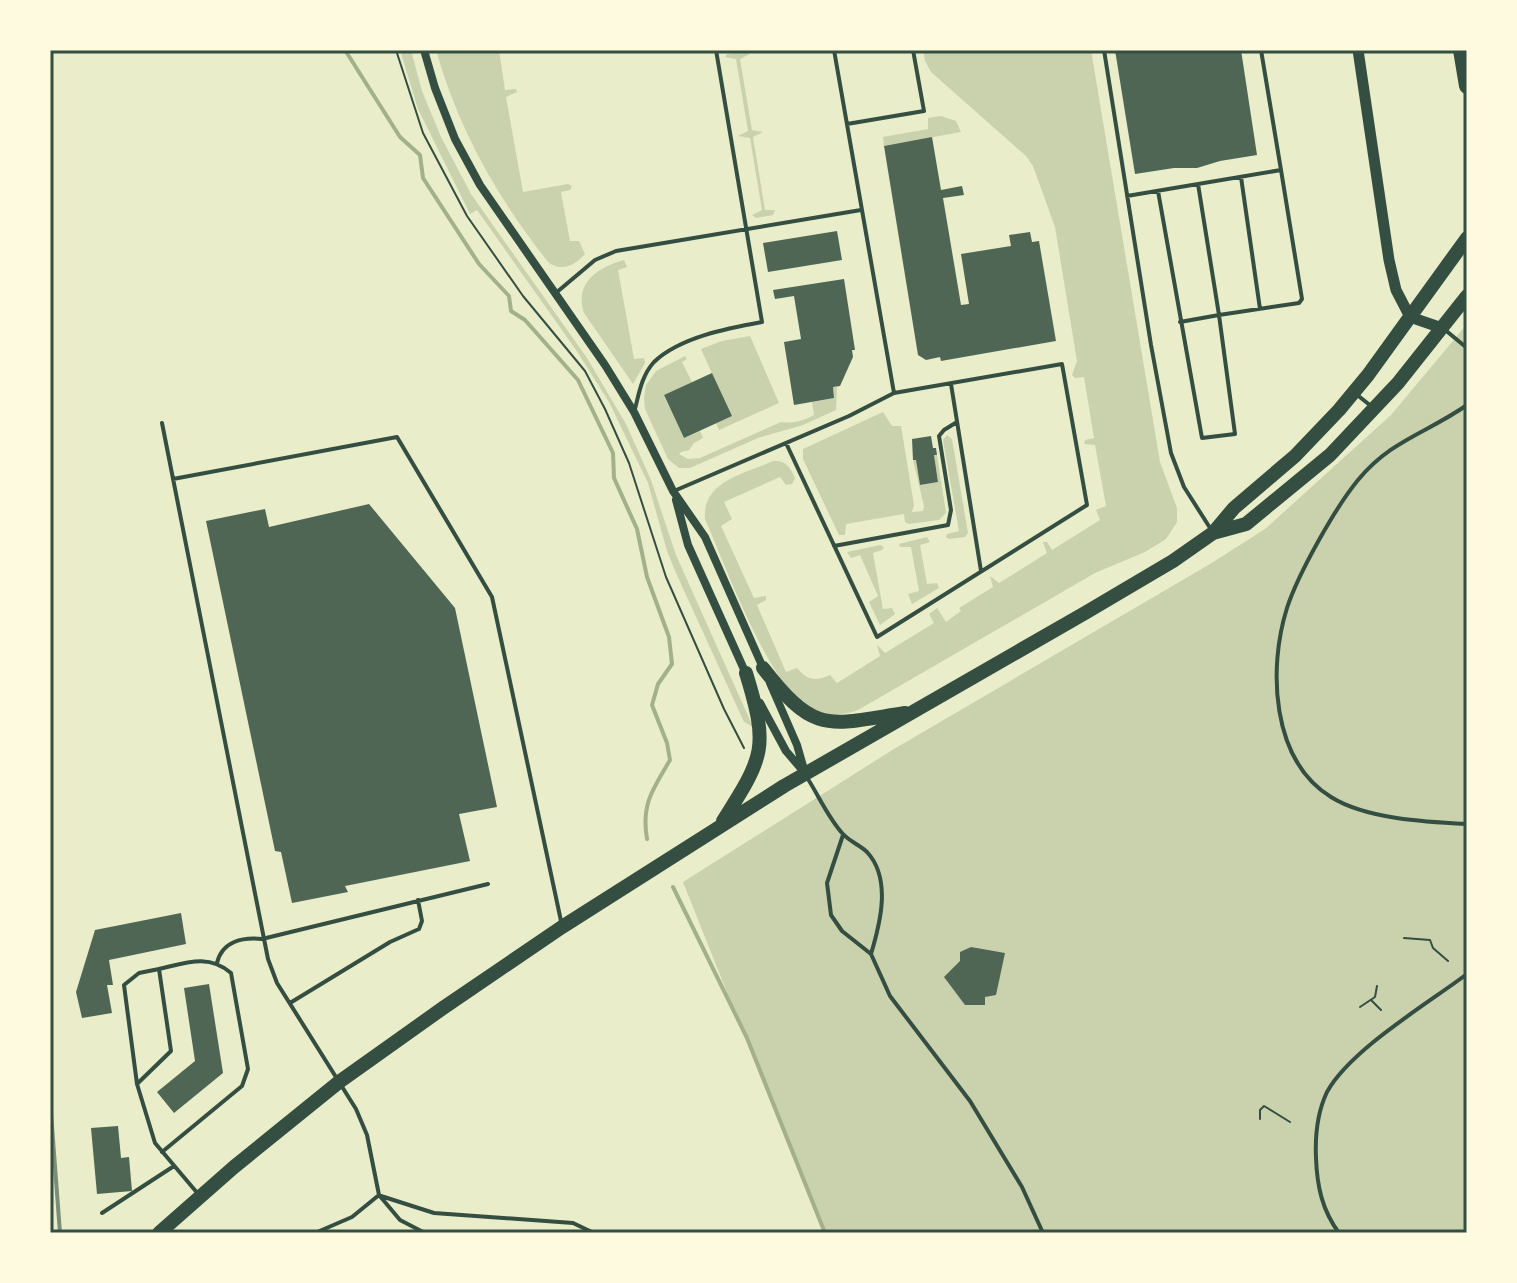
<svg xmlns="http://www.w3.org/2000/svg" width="1517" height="1283" font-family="Lato,sans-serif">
<rect width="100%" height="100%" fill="#e9edc9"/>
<path fill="#cad2ad" d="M 400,50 L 411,50 L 422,91 L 441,137 L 471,194 L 587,358 L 626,424 L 651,480 L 676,555 L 753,727 L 744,722 L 676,573 L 667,551 L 648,483 L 609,402 L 576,350 L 477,210 L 470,214 L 418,109 Z
M 436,50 L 499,50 L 505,90 L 516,89 L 517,92 L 506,97 L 523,192 L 568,184 L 572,186 L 570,190 L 561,192 L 570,241 L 579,241 L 585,254 C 575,265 563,272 549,263 C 498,199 458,129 436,50 Z
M 735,50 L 750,54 L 740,59 L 752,130 L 763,132 L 753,137 L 765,210 L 775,210 L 773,215 L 756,218 L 752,215 L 762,210 L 750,138 L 738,136 L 748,131 L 736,59 L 725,57 L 727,54 L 735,53 Z
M 923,50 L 1091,50 L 1160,462 L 1177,508 L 1177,522 L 1166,539 L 1145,552 L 1095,573 L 858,710 C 842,716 826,716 810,709 C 770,689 724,562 705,519 C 702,481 745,474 773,461 C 786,460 790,467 795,478 L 792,484 L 786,485 L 780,477 L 724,502 L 732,519 L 721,526 L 754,598 L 766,596 L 766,600 L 757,605 L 786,672 L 797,668 C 807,680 815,682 830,675 L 837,683 L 880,656 L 877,645 L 885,653 L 934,623 L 929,614 L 937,608 L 946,622 L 961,611 L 959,608 L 993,587 L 990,576 L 999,583 L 1047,553 L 1043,542 L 1047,542 L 1052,550 L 1100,520 L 1096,510 L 1106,506 L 1095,445 L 1084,444 L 1085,440 L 1094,438 L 1084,377 L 1075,378 L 1072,375 L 1077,361 L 1055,227 L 1033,166 L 1026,156 L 931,72 L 925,61 Z
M 941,116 L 956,121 L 961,132 L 884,146 L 883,137 L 928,129 L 928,118 Z
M 624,260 L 627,267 L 618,270 L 634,359 L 644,358 L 645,363 L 633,384 L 584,313 C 574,283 598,267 624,260 Z
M 1467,324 L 1467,1233 L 823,1233 L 683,882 L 894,749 L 1210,564 L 1265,529 L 1391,415 Z
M 750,336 L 779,403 L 719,430 L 716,423 L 731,416 L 701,349 L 722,341 Z
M 685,356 L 687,359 L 682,362 L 692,382 L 664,396 L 684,438 L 700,431 L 703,438 L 694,443 L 689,450 L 681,452 L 679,454 L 688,459 L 700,458 L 781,422 C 793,424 803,421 814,415 L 812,402 L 834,398 L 833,387 L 837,387 L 836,410 L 803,425 L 758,438 L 690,468 L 679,468 L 668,459 L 645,409 L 644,398 L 646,385 L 656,371 Z
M 883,412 L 892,426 L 901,426 L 914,505 L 912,512 L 923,511 L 924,506 L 913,460 L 916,460 L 920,485 L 938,482 L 934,455 L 937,455 L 946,513 L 939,520 L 909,524 L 905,522 L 904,514 L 846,524 L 845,535 L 839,535 L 803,459 L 803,449 Z
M 947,435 L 952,439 L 968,533 L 965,537 L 949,539 L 946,537 L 947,534 L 959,531 L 943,440 Z
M 927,537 L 930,542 L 920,545 L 927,584 L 937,583 L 939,588 L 912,604 L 908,594 L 919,591 L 911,547 L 900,547 L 899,544 Z
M 880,545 L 884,547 L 882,550 L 873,553 L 883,609 L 892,608 L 895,614 L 880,625 L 869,602 L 878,596 L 860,555 L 851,558 L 847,552 Z"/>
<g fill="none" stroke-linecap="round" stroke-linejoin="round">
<path stroke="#a3b18a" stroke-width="4" d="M 345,50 L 400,137 L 420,155 L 423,178 L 479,264 L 509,296 L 511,311 L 525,320 L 578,380 L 613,453 L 614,478 L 637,529 L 647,577 L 669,637 L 672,664 L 658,684 L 652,705 L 667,743 L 670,760 C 653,789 641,804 647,839
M 673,887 L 747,1038 L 825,1233"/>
</g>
<path fill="#4f6655" d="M 1115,50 L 1241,50 L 1257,155 L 1220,161 L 1197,168 L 1174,168 L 1135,174 Z
M 932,137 L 941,190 L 962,186 L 964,195 L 943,198 L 961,305 L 969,304 L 961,254 L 1011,246 L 1009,235 L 1030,232 L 1032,242 L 1039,241 L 1056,341 L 941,361 L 940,357 L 926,360 L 918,355 L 884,146 Z
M 837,231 L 842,260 L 768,272 L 763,243 Z
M 844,279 L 855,350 L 852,350 L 853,357 L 840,386 L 833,387 L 834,398 L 794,405 L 784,342 L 801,339 L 794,296 L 775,299 L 773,290 Z
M 712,373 L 732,416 L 684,438 L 664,395 Z
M 931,436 L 933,448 L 936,448 L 937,455 L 934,455 L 938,482 L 920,485 L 916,460 L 913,460 L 912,439 Z
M 369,504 L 455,608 L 497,807 L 459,814 L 470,861 L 345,886 L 348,892 L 292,903 L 281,852 L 275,851 L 206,521 L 265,509 L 269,527 Z
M 181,913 L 186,944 L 109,960 L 113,985 L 107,985 L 112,1013 L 82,1018 L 76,992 L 95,930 Z
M 971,947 L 1005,953 L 996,995 L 985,997 L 985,1005 L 965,1005 L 944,977 L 960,961 L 960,952 Z
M 209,984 L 223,1073 L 174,1113 L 157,1092 L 195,1061 L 184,988 Z
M 118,1126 L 121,1158 L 129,1157 L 132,1191 L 97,1194 L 91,1128 Z"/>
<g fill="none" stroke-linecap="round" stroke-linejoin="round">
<path stroke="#344e41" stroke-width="2" d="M 396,50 L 423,133 L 467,216 L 523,296 L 585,371 L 605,409 L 629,463 L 666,577 L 724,709 L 744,748
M 1404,938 L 1430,940 L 1433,948 L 1448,961
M 1371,1000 L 1381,1010
M 1360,1007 L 1375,997 L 1377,986
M 1260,1119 L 1260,1110 L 1264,1106 L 1290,1122"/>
<path stroke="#344e41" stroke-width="4" d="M 834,50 L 894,393
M 1104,50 L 1151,345 L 1171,453 L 1184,487 L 1212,531
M 847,124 L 924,111 L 913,50
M 1241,177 L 1260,309
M 1158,191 L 1202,438 L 1235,434 L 1219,315 L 1299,303 L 1302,299 L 1281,170
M 1127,196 L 1281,170 L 1261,50
M 557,292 L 595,260 L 616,251 L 861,210
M 1180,322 L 1219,315 L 1198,184
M 1444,329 L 1467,348
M 951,384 L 981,571
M 1356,394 L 1371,406
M 1467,405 C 1427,433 1391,440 1358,480 C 1335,508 1298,574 1287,608 C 1268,668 1271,760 1331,797 C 1366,819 1426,822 1467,824
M 635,409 C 639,393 642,375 654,362 C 680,337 729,328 762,322 L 716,50
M 162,423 L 268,959 L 277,983 L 356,1109 L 367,1135 L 379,1195 L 400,1220 L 425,1233
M 173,479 L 397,437 L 492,597 L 561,921
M 674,491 L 849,416 L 894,393 L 1062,364 L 1087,505 L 877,637 L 786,443
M 834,546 L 948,525 L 951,510 L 939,436 L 944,430 L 957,422
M 806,776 C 818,794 828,818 843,834 C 849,841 860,845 867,852 C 892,879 880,924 871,954
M 843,835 L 827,883 L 831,915 L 842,931 L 871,954 L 890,996 L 970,1101 L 1022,1187 L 1043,1233
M 217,963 C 222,941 243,937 262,939 L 488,884
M 159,969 C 185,963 209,953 231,973 L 248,1069 L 242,1086 L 162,1152
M 290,1003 L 390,942 L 419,929 L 422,921 L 418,900
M 137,1084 L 171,1051 L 159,969 L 139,973 L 124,985 L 137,1084 L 155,1143 L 199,1195
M 381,1196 L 434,1213 L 573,1223 L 594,1233
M 102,1213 L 174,1166
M 315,1233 L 352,1217 L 379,1195
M 1339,1233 C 1322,1210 1317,1186 1316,1158 C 1315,1136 1317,1113 1327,1092 C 1350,1050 1427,1004 1467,974"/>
<path stroke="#344e41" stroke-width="8" d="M 424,50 L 435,88 L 455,139 L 480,185 L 605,365 L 634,412 L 673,491 L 705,537 L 764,670
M 676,500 L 688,545 L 747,676
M 770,683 L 797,745 L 805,773
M 760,703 L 786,751 L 804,772"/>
<path stroke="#344e41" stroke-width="11" d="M 1358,50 L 1389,260 L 1396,290 L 1410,317 L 1442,328"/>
<path stroke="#344e41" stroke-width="14" d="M 1213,533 L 1246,524 L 1330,455 L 1398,383 L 1467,296
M 763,668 C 815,735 827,725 905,713
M 723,821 C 764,756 769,748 746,673
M 159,1233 L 234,1167 L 339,1082 L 443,1008 L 562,927 L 784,786 L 1085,613 L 1173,561 L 1213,533 L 1234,508 L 1295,456 L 1339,410 L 1368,375 L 1467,238"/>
<path stroke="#344e41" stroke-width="16" d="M 1461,50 L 1467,86"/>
<path stroke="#7c8e77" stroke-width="4" d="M 50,1100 L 60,1233"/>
</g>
<rect width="1517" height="1283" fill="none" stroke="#fefae0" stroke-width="104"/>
<rect x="52" y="52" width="1413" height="1179" fill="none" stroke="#344e41" stroke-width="3"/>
</svg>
